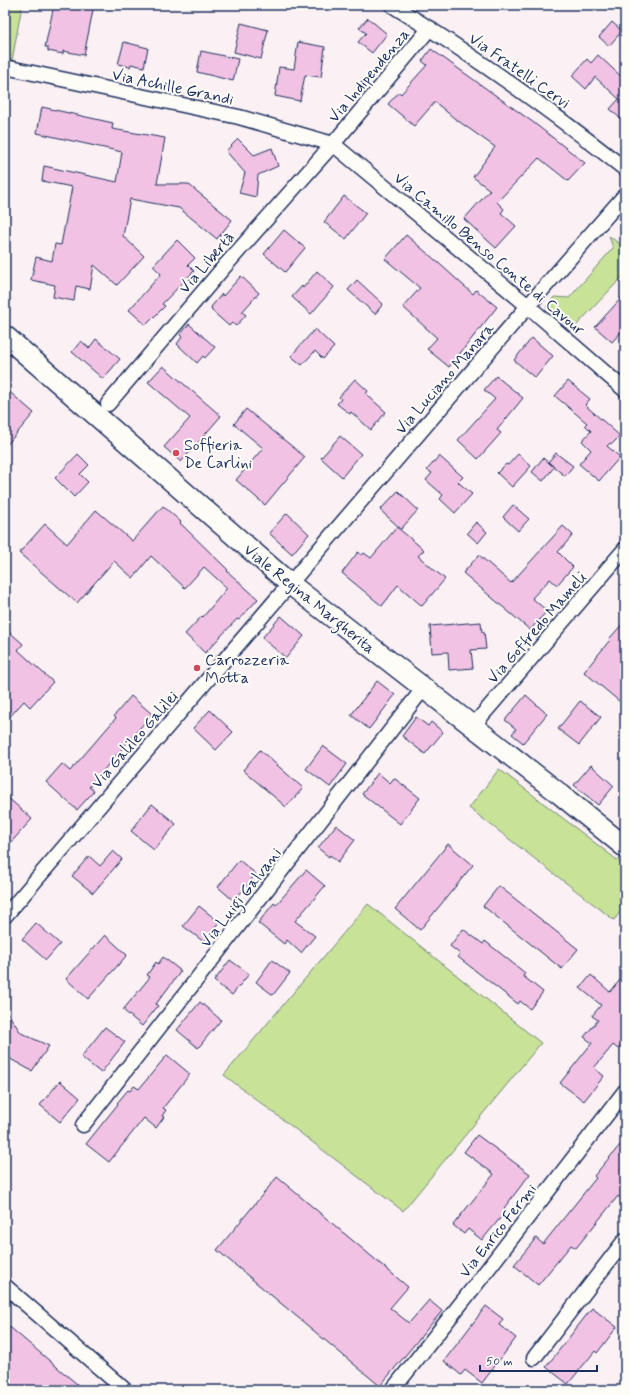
<svg xmlns="http://www.w3.org/2000/svg" width="630" height="1395" font-family="Mynerve,sans-serif">
<rect width="100%" height="100%" fill="#fbf0f3"/>
<filter id="ink" filterUnits="userSpaceOnUse"><feTurbulence type="fractalNoise" baseFrequency=".025" numOctaves="2"/><feDisplacementMap in="SourceGraphic" scale="8" xChannelSelector="R" yChannelSelector="G"/><feConvolveMatrix kernelMatrix="1 2 1 2 8 2 1 2 1" color-interpolation-filters="sRGB"/></filter>
<g filter="url(#ink)">
<path fill="#c8e298" stroke="#72887b" d="M 5,5 L 22,5 L 12,61 L 5,59 Z
M 609,236 L 625,248 L 625,274 L 573,329 L 546,307 L 554,297 L 569,298 L 613,248 Z
M 499,769 L 625,866 L 625,906 L 614,920 L 469,808 Z
M 368,904 L 541,1043 L 403,1211 L 224,1075 Z"/>
<path fill="#f1c2e4" stroke="#1b2f5e" d="M 54,5 L 94,5 L 84,55 L 63,51 L 63,54 L 48,51 L 48,47 L 45,47 Z
M 368,18 L 387,34 L 372,53 L 358,42 L 366,33 L 359,28 Z
M 612,22 L 622,31 L 609,46 L 599,37 Z
M 241,23 L 268,30 L 261,59 L 234,52 Z
M 124,42 L 148,48 L 144,67 L 131,64 L 130,67 L 118,64 Z
M 298,42 L 325,47 L 321,77 L 305,75 L 300,101 L 275,96 L 279,67 L 294,69 Z
M 431,49 L 534,123 L 585,163 L 568,181 L 539,158 L 497,202 L 504,209 L 501,213 L 516,226 L 496,248 L 464,219 L 490,190 L 473,177 L 495,147 L 454,118 L 435,102 L 414,126 L 388,104 L 399,92 L 401,94 L 427,65 L 422,61 Z
M 201,51 L 238,59 L 233,81 L 197,72 Z
M 598,55 L 625,80 L 625,123 L 610,109 L 619,99 L 595,77 L 586,89 L 572,76 L 587,59 L 591,63 Z
M 42,107 L 113,123 L 112,129 L 165,138 L 157,184 L 188,184 L 232,220 L 217,239 L 179,208 L 130,199 L 123,236 L 144,256 L 117,285 L 94,265 L 90,289 L 76,286 L 74,301 L 53,297 L 55,285 L 31,280 L 36,257 L 52,261 L 55,244 L 61,245 L 72,187 L 42,181 L 44,166 L 117,182 L 122,152 L 37,133 Z
M 238,139 L 254,155 L 272,148 L 278,166 L 258,175 L 256,197 L 239,193 L 245,173 L 226,151 Z
M 344,196 L 366,213 L 346,239 L 324,222 Z
M 284,230 L 305,248 L 285,272 L 264,254 Z
M 406,235 L 433,258 L 473,294 L 476,290 L 497,307 L 449,367 L 427,349 L 437,338 L 403,307 L 420,288 L 385,259 Z
M 177,240 L 195,258 L 188,265 L 194,271 L 162,304 L 165,306 L 146,325 L 129,310 L 161,274 L 153,266 Z
M 317,271 L 334,287 L 311,314 L 292,297 L 302,286 L 303,288 Z
M 241,276 L 259,293 L 242,312 L 246,315 L 236,326 L 232,323 L 229,326 L 211,310 L 212,308 L 211,307 L 222,294 L 223,296 Z
M 357,280 L 383,304 L 375,314 L 348,290 Z
M 625,294 L 625,328 L 612,342 L 595,327 Z
M 189,324 L 215,347 L 205,358 L 203,356 L 197,363 L 177,344 L 182,337 L 180,335 Z
M 315,329 L 334,347 L 323,359 L 315,351 L 302,365 L 291,356 Z
M 532,338 L 553,356 L 535,378 L 514,360 Z
M 96,339 L 120,359 L 103,379 L 72,352 L 81,341 L 89,348 Z
M 163,366 L 221,416 L 181,462 L 164,447 L 190,418 L 148,382 Z
M 496,376 L 523,398 L 497,430 L 501,433 L 478,459 L 458,440 L 495,399 L 484,390 Z
M 355,379 L 368,391 L 366,394 L 386,412 L 371,430 L 351,412 L 350,414 L 337,404 L 341,399 L 339,397 Z
M 568,381 L 590,399 L 585,405 L 620,436 L 612,444 L 610,443 L 607,446 L 620,457 L 599,481 L 579,464 L 591,450 L 582,441 L 591,431 L 585,425 L 587,423 L 555,396 Z
M 5,388 L 34,413 L 5,447 Z
M 246,409 L 305,457 L 265,505 L 236,480 L 263,448 L 234,424 Z
M 340,436 L 361,454 L 342,477 L 321,458 Z
M 556,453 L 573,466 L 565,476 L 548,462 Z
M 78,454 L 89,465 L 80,474 L 88,482 L 74,497 L 55,478 Z
M 518,454 L 531,466 L 512,487 L 497,473 L 506,464 L 508,465 Z
M 439,456 L 463,477 L 458,482 L 472,494 L 455,513 L 440,499 L 443,495 L 426,480 L 432,473 L 427,470 Z
M 543,458 L 554,467 L 543,481 L 532,472 Z
M 398,491 L 418,510 L 401,529 L 380,510 Z
M 513,505 L 529,519 L 518,531 L 503,517 Z
M 163,506 L 181,522 L 180,523 L 228,570 L 227,571 L 258,599 L 239,620 L 237,619 L 205,653 L 185,634 L 202,616 L 203,617 L 227,588 L 204,567 L 185,588 L 151,556 L 133,578 L 114,561 L 77,603 L 19,553 L 45,524 L 67,544 L 96,510 L 132,541 Z
M 287,513 L 309,534 L 292,554 L 269,533 Z
M 476,522 L 487,532 L 478,543 L 467,533 Z
M 563,526 L 573,535 L 558,552 L 573,567 L 557,585 L 550,579 L 532,598 L 547,611 L 530,630 L 463,573 L 479,555 L 511,583 Z
M 397,527 L 424,550 L 418,556 L 445,579 L 422,606 L 398,585 L 382,606 L 342,573 L 358,552 L 362,555 L 364,553 L 371,558 Z
M 281,616 L 304,636 L 286,658 L 262,638 Z
M 625,621 L 625,706 L 584,672 L 610,640 L 609,639 Z
M 481,622 L 482,632 L 484,632 L 486,649 L 471,650 L 473,668 L 449,670 L 448,652 L 432,653 L 430,626 Z
M 5,628 L 23,644 L 18,650 L 53,682 L 30,707 L 24,701 L 5,722 Z
M 377,681 L 395,695 L 369,729 L 351,715 Z
M 526,695 L 547,714 L 523,743 L 512,734 L 516,729 L 505,720 Z
M 131,696 L 152,714 L 89,787 L 94,791 L 77,810 L 46,782 L 62,764 L 70,771 L 116,718 L 114,716 Z
M 580,701 L 601,717 L 579,745 L 558,729 Z
M 210,710 L 233,732 L 216,750 L 193,728 Z
M 416,717 L 428,726 L 431,722 L 443,732 L 425,754 L 402,736 Z
M 323,746 L 347,764 L 330,787 L 306,769 Z
M 260,750 L 303,788 L 286,807 L 243,770 Z
M 591,765 L 614,786 L 598,805 L 574,785 Z
M 378,773 L 390,783 L 394,778 L 420,798 L 400,824 L 362,794 Z
M 5,795 L 32,819 L 5,849 Z
M 152,804 L 176,824 L 154,850 L 131,831 Z
M 336,825 L 355,840 L 338,862 L 330,855 L 329,857 L 318,848 Z
M 448,844 L 473,865 L 420,930 L 395,909 Z
M 113,851 L 122,859 L 93,893 L 72,876 L 89,856 L 100,866 Z
M 239,860 L 256,874 L 234,901 L 218,887 Z
M 306,870 L 325,886 L 295,921 L 315,936 L 301,953 L 287,940 L 284,944 L 258,923 L 274,903 L 276,905 Z
M 499,886 L 578,949 L 562,969 L 483,906 Z
M 199,906 L 219,922 L 204,942 L 183,926 Z
M 36,923 L 60,944 L 46,960 L 22,939 Z
M 463,929 L 483,944 L 485,941 L 525,973 L 523,976 L 543,992 L 530,1009 L 520,1001 L 518,1004 L 458,957 L 460,954 L 450,946 Z
M 105,935 L 127,955 L 88,999 L 66,979 Z
M 163,957 L 181,971 L 156,1004 L 158,1006 L 142,1026 L 123,1010 L 150,977 L 147,975 L 156,962 L 158,964 Z
M 230,960 L 249,974 L 232,995 L 214,981 Z
M 272,960 L 290,973 L 273,995 L 256,982 Z
M 625,974 L 625,1041 L 618,1049 L 613,1045 L 594,1068 L 604,1076 L 584,1101 L 560,1083 L 592,1043 L 584,1037 L 598,1020 L 592,1016 L 601,1005 L 580,988 L 591,975 L 610,992 Z
M 200,1002 L 221,1020 L 198,1048 L 177,1030 Z
M 5,1009 L 21,1033 L 49,1046 L 32,1071 L 5,1056 Z
M 105,1027 L 125,1042 L 101,1073 L 81,1057 Z
M 167,1055 L 190,1074 L 163,1108 L 166,1110 L 162,1116 L 164,1117 L 156,1128 L 144,1118 L 109,1162 L 86,1144 L 118,1104 L 117,1103 L 128,1090 L 130,1091 L 134,1086 L 139,1089 Z
M 60,1081 L 80,1098 L 60,1122 L 40,1105 Z
M 477,1135 L 530,1174 L 504,1208 L 507,1210 L 482,1240 L 468,1229 L 464,1234 L 453,1225 L 494,1174 L 464,1152 Z
M 625,1139 L 625,1202 L 618,1196 L 576,1248 L 571,1245 L 538,1285 L 514,1265 L 536,1238 L 543,1244 L 596,1178 L 594,1176 Z
M 277,1177 L 408,1287 L 390,1308 L 409,1323 L 429,1300 L 442,1311 L 380,1386 L 217,1250 Z
M 486,1306 L 503,1319 L 499,1325 L 516,1338 L 482,1383 L 465,1370 L 461,1375 L 444,1361 Z
M 592,1308 L 617,1327 L 597,1353 L 595,1351 L 568,1384 L 546,1367 Z
M 5,1323 L 84,1390 L 5,1390 Z"/>
<g fill="none" stroke-linecap="round" stroke-linejoin="round">
<g stroke="#1b2f5e" stroke-width="17">
<path id="street" d="M 392,5 C 473,55 550,110 625,169
M 5,67 L 239,117 L 333,144 L 528,306 L 625,390
M 108,404 L 224,267 L 333,144 L 430,28
M 472,727 L 625,549
M 5,916 L 528,306 L 625,195
M 83,1125 L 423,689
M 5,1286 L 125,1390
M 534,1358 L 625,1240
M 394,1388 L 474,1287 L 625,1091"/>
</g>
<g stroke="#1b2f5e" stroke-width="23">
<path id="secondary" d="M 5,336 L 290,584 L 560,794 L 625,847"/>
</g>
<use href="#street" stroke="#fdfcf7" stroke-width="14"/>
<use href="#secondary" stroke="#fdfcf7" stroke-width="20"/>
</g>
</g>
<g fill="#d1495b" stroke="#fdfcf7" stroke-width="1.5">
<circle cx="176" cy="453" r="4"/>
<circle cx="197" cy="668" r="4"/>
</g>
<g text-anchor="middle" stroke-width="4" stroke-linejoin="round" paint-order="stroke">
<g font-size="16" fill="#1b2f5e" stroke="#fdfcf7">
<text transform="translate(520 70) rotate(35)" y="6">Via Fratelli Cervi</text>
<text transform="translate(368 75) rotate(-50)" y="6">Via Indipendenza</text>
<text transform="translate(173 86) rotate(12)" y="6">Via Achille Grandi</text>
<text transform="translate(490 253) rotate(40)" y="6">Via Camillo Benso Conte di Cavour</text>
<text transform="translate(206 262) rotate(-49)" y="6">Via Libertà</text>
<text transform="translate(444 378) rotate(-49)" y="6">Via Luciano Manara</text>
<text transform="translate(310 598) rotate(39)" y="6">Viale Regina Margherita</text>
<text transform="translate(536 627) rotate(-49)" y="6">Via Goffredo Mameli</text>
<text transform="translate(134 739) rotate(-49)" y="6">Via Galileo Galilei</text>
<text transform="translate(240 897) rotate(-52)" y="6">Via Luigi Galvani</text>
<text transform="translate(497 1230) rotate(-52)" y="6">Via Enrico Fermi</text>
</g>
<g font-size="16" fill="#1b2f5e" stroke="#fdfcf7" text-anchor="start">
<text x="184" y="450">Soffieria<tspan x="184" dy="18">De Carlini</tspan></text>
<text x="205" y="665">Carrozzeria<tspan x="205" dy="18">Motta</tspan></text>
</g>
</g>
<rect width="630" height="1395" fill="none" stroke="#fdfcf7" stroke-width="20"/>
<rect x="10" y="10" width="610" height="1375" fill="none" stroke="#1b2f5e" stroke-width="1.5" filter="url(#ink)"/>
<path d="M480 1365v6h117v-6" fill="none" stroke="#1b2f5e" stroke-width="2"/>
<text x="486" y="1365" font-size="12" fill="#1b2f5e" stroke="#fdfcf7" stroke-width="3" paint-order="stroke">50 m</text>
</svg>
